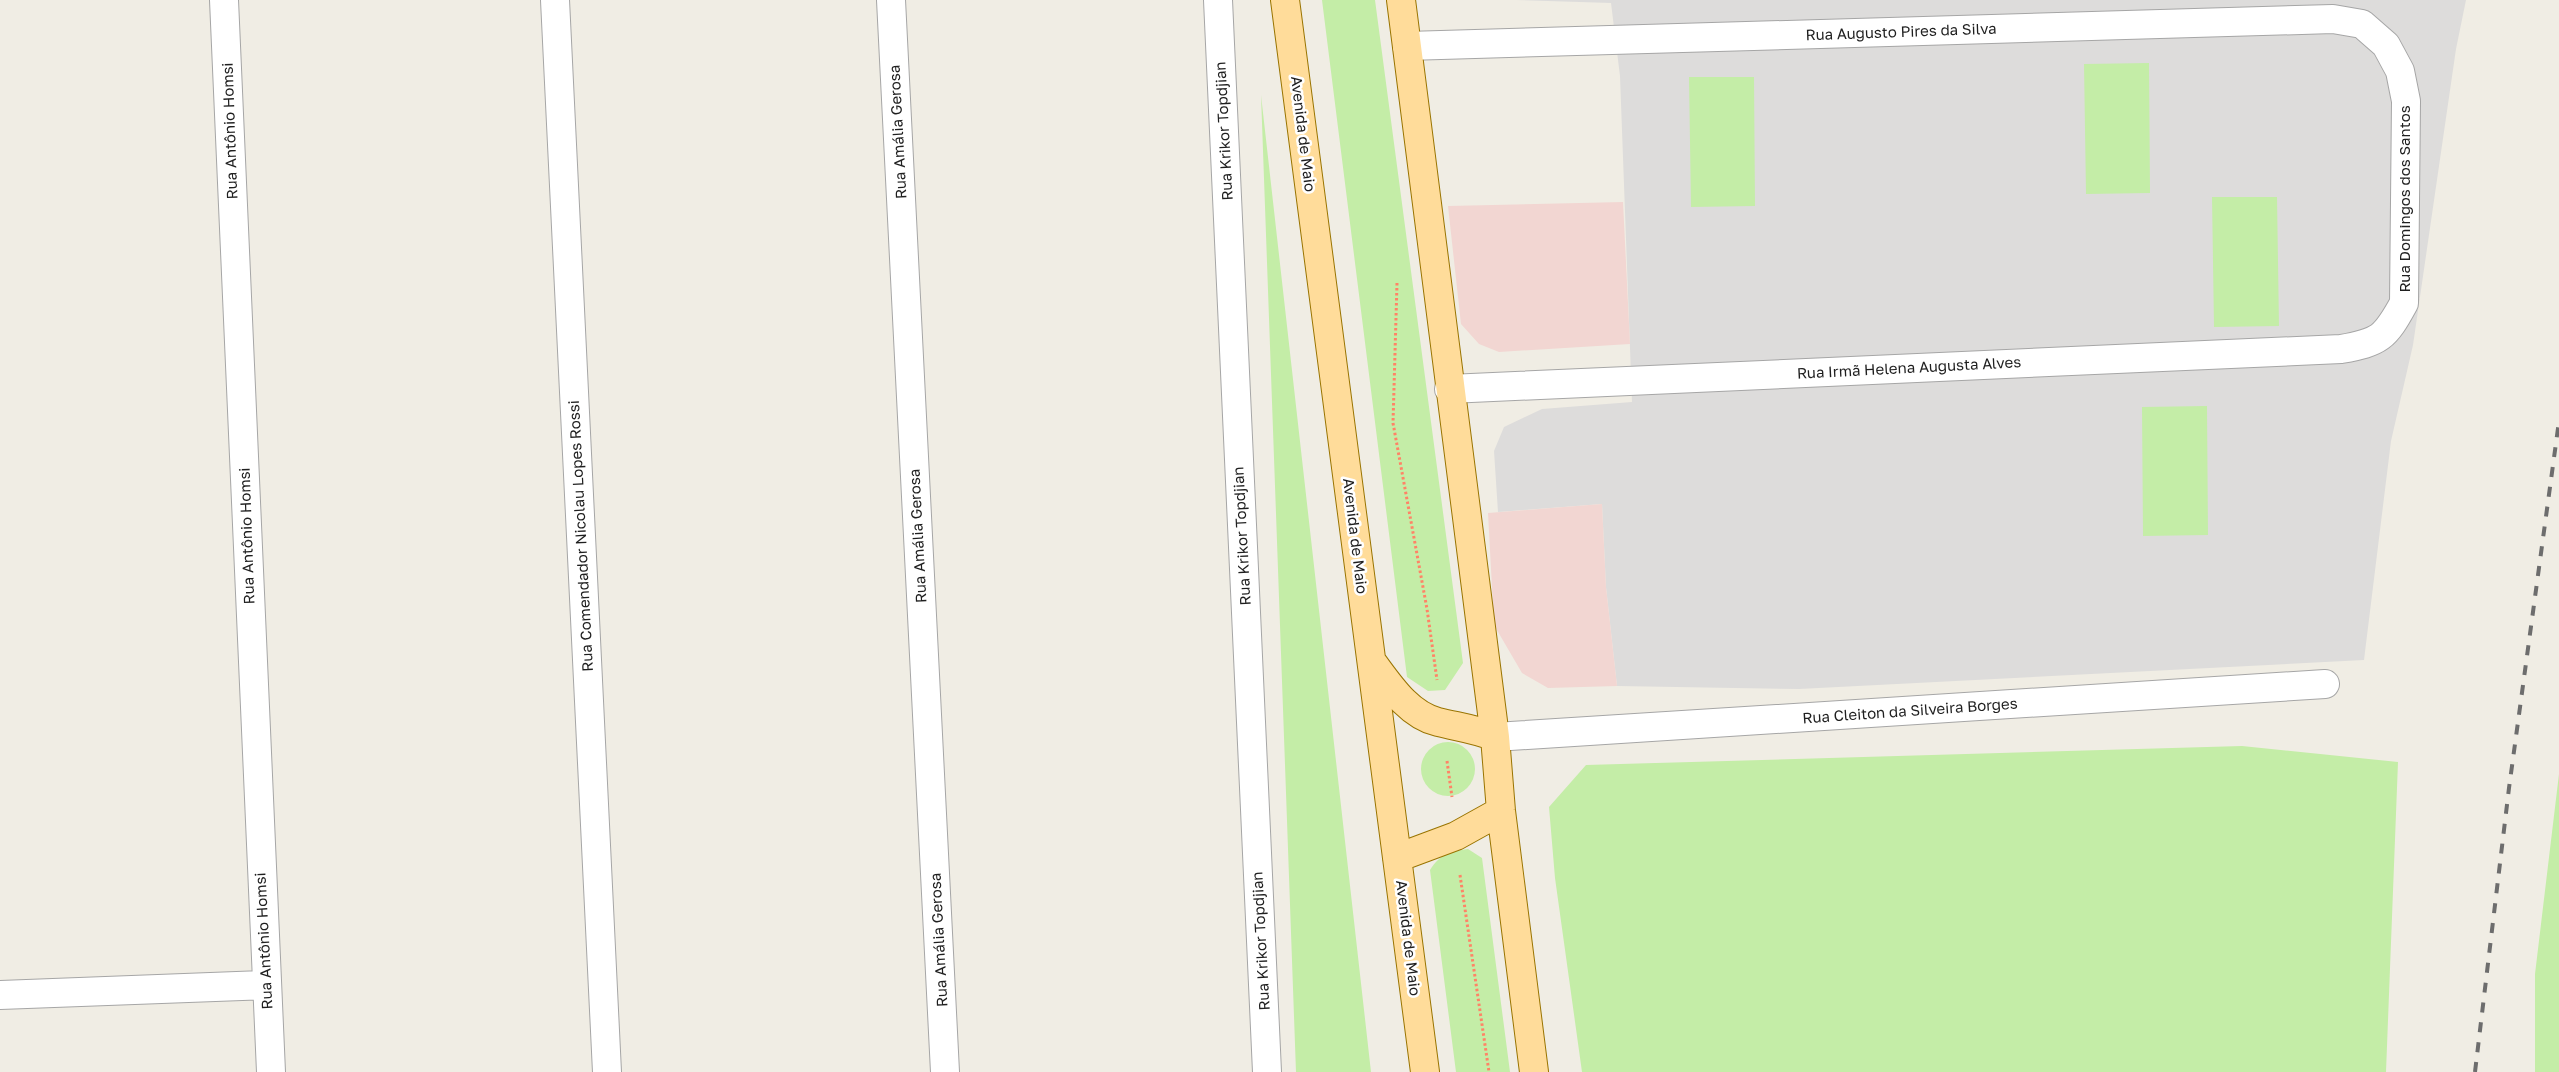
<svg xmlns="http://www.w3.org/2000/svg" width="2559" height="1072" font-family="'Golos Text',sans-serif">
<rect width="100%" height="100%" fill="#f0ede4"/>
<path fill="#dddcdb" d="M 1516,0 L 2466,0 L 2456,49 L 2413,345 L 2391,441 L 2364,660 L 1799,689 L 1617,686 L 1606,587 L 1602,504 L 1498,512 L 1494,451 L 1504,427 L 1542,409 L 1632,402 L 1620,76 L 1611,3 Z"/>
<path fill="#f2d6d2" d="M 1623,202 L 1630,344 L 1499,352 L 1479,344 L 1461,324 L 1448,206 Z
M 1602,504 L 1606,587 L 1617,686 L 1548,688 L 1522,673 L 1494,625 L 1488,513 Z"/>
<path fill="#c4eda7" d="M 1322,0 L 1375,0 L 1463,663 L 1445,690 L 1428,691 L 1407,677 Z
M 2149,63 L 2150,193 L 2086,194 L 2084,64 Z
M 1689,77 L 1754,77 L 1755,206 L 1691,207 Z
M 1261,95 L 1371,1072 L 1296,1072 Z
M 2212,197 L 2277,197 L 2279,326 L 2214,327 Z
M 2207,406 L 2208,535 L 2143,536 L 2142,407 Z
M1421 769a27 27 0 1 1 54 0a27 27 0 1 1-54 0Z
M 2242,746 L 2398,762 L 2386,1072 L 1582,1072 L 1555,878 L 1549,807 L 1586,765 Z
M 2559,774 L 2559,1072 L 2535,1072 L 2535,974 Z
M 1468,849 L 1482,858 L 1510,1072 L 1456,1072 L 1430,870 C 1441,853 1450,852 1468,849 Z"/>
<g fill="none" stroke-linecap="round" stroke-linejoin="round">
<g stroke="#a6a6a6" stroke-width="30">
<path id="street" d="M 224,0 L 271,1072
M 555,0 L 607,1072
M 891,0 L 945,1072
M 1218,0 L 1267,1072
M 1407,46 L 2333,19 L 2362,24 L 2386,45 L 2400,71 L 2406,101 L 2404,303 C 2385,338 2380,342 2341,349 L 1449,389
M 1495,737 L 2325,684
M 0,995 L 266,985"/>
</g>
<g stroke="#997400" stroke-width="30">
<path id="primary" d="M 1285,0 L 1425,1072
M 1401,0 L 1495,737 L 1501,811 L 1534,1072
M 1373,663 C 1390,686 1409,715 1438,722 C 1458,727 1476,729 1495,737
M 1397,858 L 1456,836 L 1501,811"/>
</g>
<path stroke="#ff8366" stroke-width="3" stroke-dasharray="2.5 2.5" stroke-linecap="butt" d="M 1397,283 L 1393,423 L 1427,609 L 1437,680
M 1447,761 L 1452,797
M 1460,875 L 1489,1072"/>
<use href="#street" stroke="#fff" stroke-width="28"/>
<use href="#primary" stroke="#ffdc9a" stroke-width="28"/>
<path stroke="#6d6d6d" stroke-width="4" stroke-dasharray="10 10" stroke-linecap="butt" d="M 2475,1072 L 2509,788 L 2559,421"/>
</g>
<g text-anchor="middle" stroke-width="5" stroke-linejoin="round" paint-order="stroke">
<g font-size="15" fill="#1f1f1f" stroke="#fff">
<text transform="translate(1901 32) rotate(-2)" y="5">Rua Augusto Pires da Silva</text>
<text transform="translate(230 131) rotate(-92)" y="5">Rua Antônio Homsi</text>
<text transform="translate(1224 131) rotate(-93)" y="5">Rua Krikor Topdjian</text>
<text transform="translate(898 132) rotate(-93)" y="5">Rua Amália Gerosa</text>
<text transform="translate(1303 134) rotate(83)" y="5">Avenida de Maio</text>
<text transform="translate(2405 199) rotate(-90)" y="5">Rua Domingos dos Santos</text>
<text transform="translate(1909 368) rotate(-3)" y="5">Rua Irmã Helena Augusta Alves</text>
<text transform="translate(247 536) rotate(-92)" y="5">Rua Antônio Homsi</text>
<text transform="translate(581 536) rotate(-93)" y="5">Rua Comendador Nicolau Lopes Rossi</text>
<text transform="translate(918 536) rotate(-93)" y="5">Rua Amália Gerosa</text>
<text transform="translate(1242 536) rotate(-93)" y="5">Rua Krikor Topdjian</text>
<text transform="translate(1355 536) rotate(83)" y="5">Avenida de Maio</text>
<text transform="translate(1910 711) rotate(-4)" y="5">Rua Cleiton da Silveira Borges</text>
<text transform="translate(1408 938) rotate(83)" y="5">Avenida de Maio</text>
<text transform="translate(939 940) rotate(-93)" y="5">Rua Amália Gerosa</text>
<text transform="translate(264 941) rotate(-93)" y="5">Rua Antônio Homsi</text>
<text transform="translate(1261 941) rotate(-93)" y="5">Rua Krikor Topdjian</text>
</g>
</g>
</svg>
